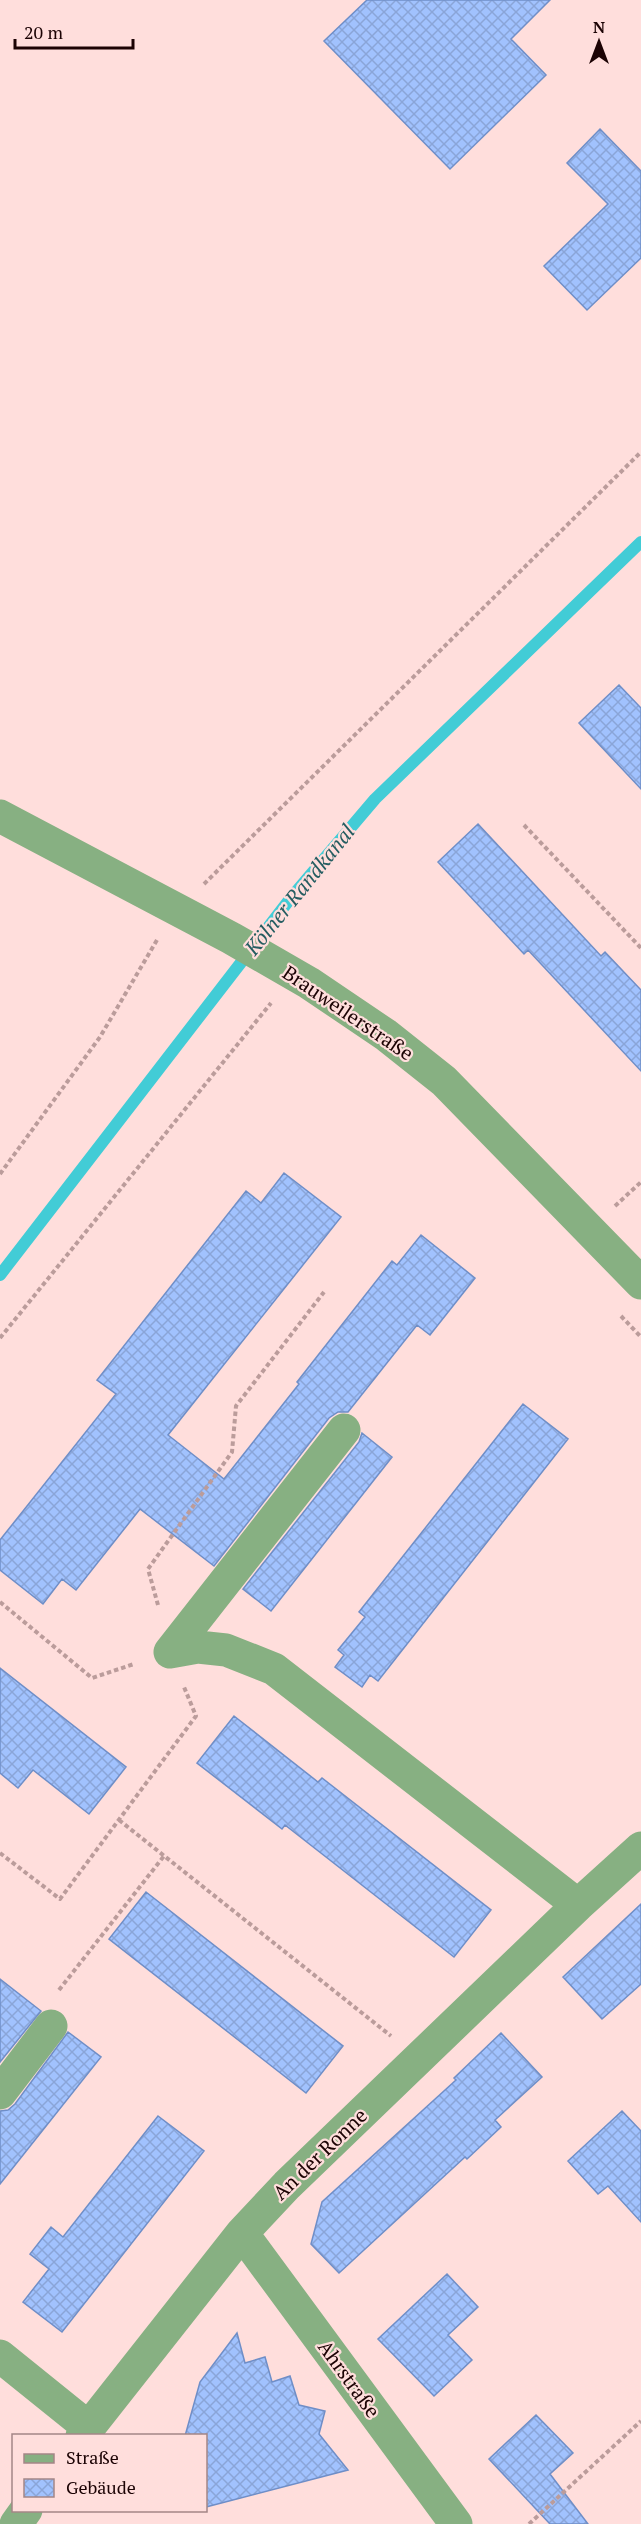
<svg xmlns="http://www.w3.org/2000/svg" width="641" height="2524" font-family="'PT Serif',serif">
<defs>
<pattern id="building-cross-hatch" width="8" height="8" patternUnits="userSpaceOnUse" patternTransform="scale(1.5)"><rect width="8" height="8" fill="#a1c2fe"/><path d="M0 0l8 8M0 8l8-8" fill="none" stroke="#8aa5d8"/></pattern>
</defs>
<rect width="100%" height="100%" fill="#ffdedc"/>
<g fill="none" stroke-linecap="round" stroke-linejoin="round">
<path stroke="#42ccd6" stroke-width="12" d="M 0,1275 L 290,899 L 375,799 L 641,542"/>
</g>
<path fill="url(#building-cross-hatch)" stroke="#6f8ec7" stroke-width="1.5" d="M 367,0 L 550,0 L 511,39 L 546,75 L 450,169 L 324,41 Z
M 600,129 L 641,171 L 641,258 L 587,310 L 544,266 L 608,204 L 567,163 Z
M 619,685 L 641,708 L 641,789 L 579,723 Z
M 478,824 L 601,956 L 605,952 L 641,990 L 641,1071 L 528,950 L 524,954 L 438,862 Z
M 284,1173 L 341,1217 L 168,1435 L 224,1479 L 299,1384 L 297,1382 L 392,1261 L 397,1265 L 421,1235 L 475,1278 L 430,1335 L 417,1325 L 348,1412 L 338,1412 L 329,1418 L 214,1566 L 140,1509 L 76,1590 L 62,1579 L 43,1604 L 0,1570 L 0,1540 L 116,1394 L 97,1380 L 246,1191 L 261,1203 Z
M 523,1404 L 568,1439 L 378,1681 L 370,1675 L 362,1687 L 335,1667 L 344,1655 L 338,1650 L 365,1617 L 359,1612 Z
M 362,1433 L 392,1457 L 271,1611 L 243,1589 L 359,1442 Z
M 0,1668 L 126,1767 L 89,1814 L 33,1770 L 18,1788 L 0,1773 Z
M 234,1716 L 318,1782 L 322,1778 L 491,1910 L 454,1957 L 285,1825 L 282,1829 L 197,1763 Z
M 146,1892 L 343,2046 L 306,2093 L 109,1939 Z
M 641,1904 L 641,1984 L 602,2019 L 563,1977 Z
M 0,1979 L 41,2011 L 0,2062 Z
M 68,2032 L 101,2057 L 0,2184 L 0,2111 L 8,2110 L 15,2104 Z
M 501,2033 L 542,2077 L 495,2120 L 501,2127 L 467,2159 L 465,2157 L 339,2273 L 311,2244 L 322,2202 L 456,2080 L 454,2078 Z
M 622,2111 L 641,2131 L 641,2222 L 608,2186 L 598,2194 L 568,2161 Z
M 158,2116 L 204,2151 L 62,2332 L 23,2302 L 49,2269 L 30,2254 L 51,2227 L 63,2237 Z
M 447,2274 L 478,2307 L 448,2335 L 472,2360 L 434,2396 L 378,2339 Z
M 237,2333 L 245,2363 L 265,2357 L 272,2382 L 290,2376 L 299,2405 L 325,2411 L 319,2434 L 348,2470 L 206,2507 L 206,2436 L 185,2436 L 200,2382 Z
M 536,2415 L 573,2453 L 550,2474 L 588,2524 L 550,2524 L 489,2459 Z"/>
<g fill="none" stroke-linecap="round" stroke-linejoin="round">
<path stroke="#bb9c9b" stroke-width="4" stroke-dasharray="4.5 3" stroke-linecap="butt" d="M 524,825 L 641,948
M 204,884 L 641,452
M 0,1174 L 100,1037 L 157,940
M 615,1206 L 641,1182
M 621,1316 L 641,1337
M 0,1338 L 271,1003
M 0,1602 L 92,1678 L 134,1664
M 158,1605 L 148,1569 L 232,1452 L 236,1406 L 324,1292
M 119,1820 L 391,2036
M 0,1853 L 60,1899 L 196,1716 L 184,1687
M 59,1990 L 164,1856
M 529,2524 L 641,2421"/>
<path stroke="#87b082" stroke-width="33" d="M 0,816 L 231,938 L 309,983 L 386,1035 L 444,1081 L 641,1283
M 170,1652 L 198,1647 L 226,1650 L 274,1669 L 578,1905
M 170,1652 L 344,1430
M 0,2093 L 51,2026
M 242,2233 L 456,2524
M 0,2356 L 88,2427
M 82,2436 L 242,2233 L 287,2185 L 578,1905 L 641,1848
M 16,2524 L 26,2510"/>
</g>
<g text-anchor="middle" stroke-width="4.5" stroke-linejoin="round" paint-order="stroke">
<g font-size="20" fill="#1c0304" stroke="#ffdedc">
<text transform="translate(348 1013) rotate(34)" y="7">Brauweilerstraße</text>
<text transform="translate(320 2154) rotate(-44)" y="7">An der Ronne</text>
<text transform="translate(349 2379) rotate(54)" y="7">Ahrstraße</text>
</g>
<g font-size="21" font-style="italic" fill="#255d61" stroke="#ffdedc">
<text transform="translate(300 890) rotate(-51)" y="7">Kölner Randkanal</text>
</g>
</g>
<rect x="12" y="2434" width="195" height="78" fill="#ffdedc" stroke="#a48686" stroke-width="1.5"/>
<rect x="24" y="2454" width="30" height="9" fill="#87b082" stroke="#a48686" stroke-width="1.5"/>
<text x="66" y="2464" font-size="18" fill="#1c0304">Straße</text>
<rect x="24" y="2479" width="30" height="18" fill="url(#building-cross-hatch)" stroke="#a48686" stroke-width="1.5"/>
<text x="66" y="2494" font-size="18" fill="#1c0304">Gebäude</text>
<g transform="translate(599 42)" stroke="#ffdedc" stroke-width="4.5" paint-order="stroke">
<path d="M0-4.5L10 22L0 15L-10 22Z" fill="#1c0304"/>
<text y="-9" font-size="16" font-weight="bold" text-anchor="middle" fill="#1c0304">N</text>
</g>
<path d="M15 39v9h118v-9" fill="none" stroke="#1c0304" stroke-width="3"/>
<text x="24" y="39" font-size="18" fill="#1c0304" stroke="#ffdedc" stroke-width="4.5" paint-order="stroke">20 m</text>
</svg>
